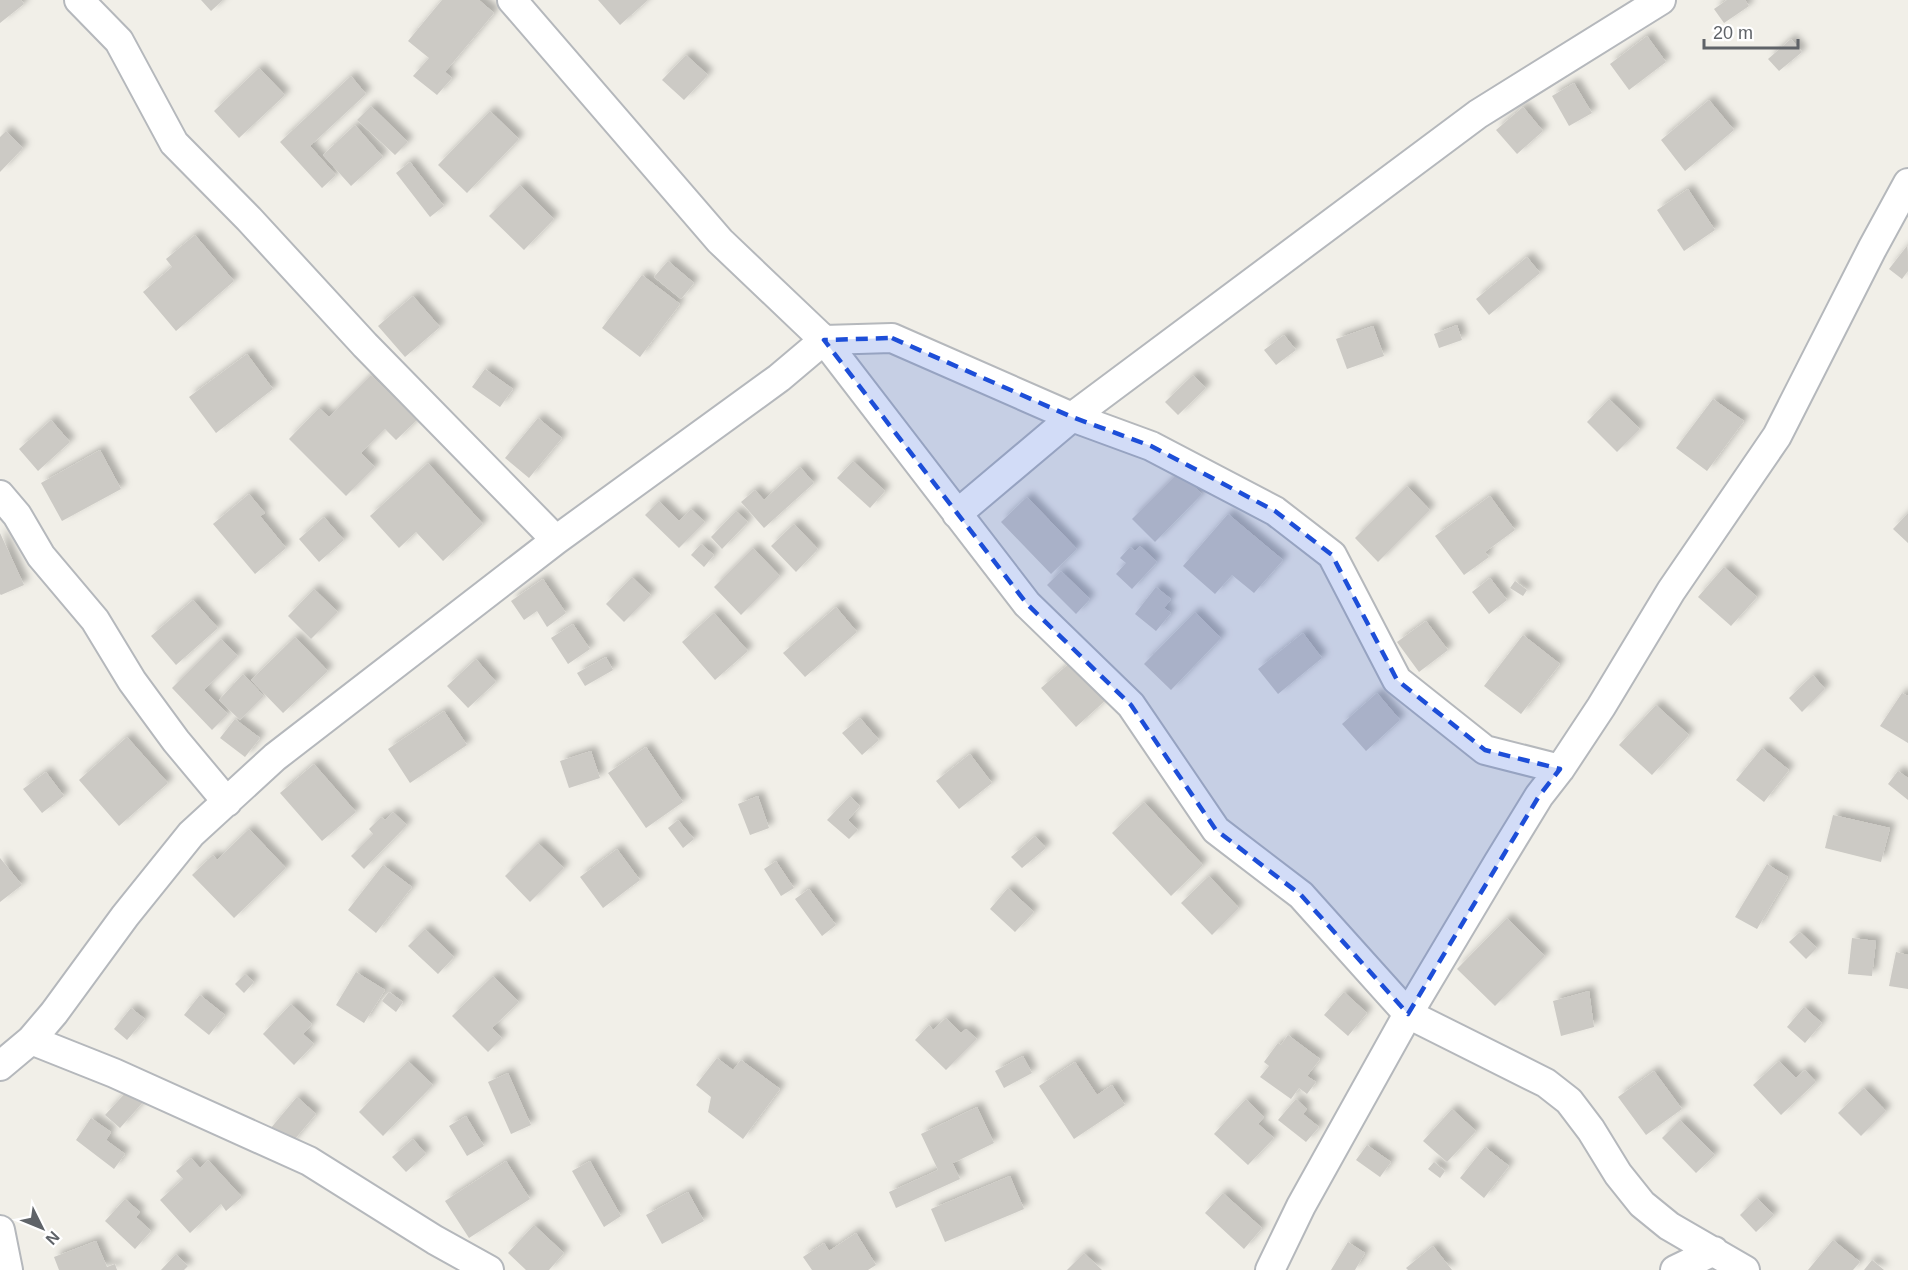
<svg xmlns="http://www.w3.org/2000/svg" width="1908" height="1270" font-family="Helvetica,sans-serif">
<defs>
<filter id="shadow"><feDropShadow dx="5.5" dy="-5.5" stdDeviation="3" flood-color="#0004"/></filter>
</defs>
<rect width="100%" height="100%" fill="#f1efe8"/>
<path fill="#cccac5" filter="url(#shadow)" d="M 0,0 L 21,0 L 24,4 L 0,23 Z
M 201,0 L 223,0 L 211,11 Z
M 442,0 L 479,0 L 494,13 L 445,72 L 452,78 L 437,95 L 413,76 L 429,58 L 408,41 Z
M 598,0 L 648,0 L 620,25 Z
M 1727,0 L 1745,0 L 1749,6 L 1724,23 L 1714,9 Z
M 1647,36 L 1666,62 L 1629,90 L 1610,64 Z
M 1791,39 L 1802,52 L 1779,71 L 1768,59 Z
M 686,55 L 708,75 L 684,100 L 662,80 Z
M 259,68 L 285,95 L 239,138 L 214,111 Z
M 351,76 L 366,94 L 310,146 L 336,175 L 322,188 L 280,142 Z
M 1574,83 L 1592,113 L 1569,126 L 1552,96 Z
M 1709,100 L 1734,130 L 1685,171 L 1661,140 Z
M 371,106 L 408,142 L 395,155 L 357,120 Z
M 1523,107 L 1543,131 L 1517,154 L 1496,130 Z
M 490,111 L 519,139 L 467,193 L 438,165 Z
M 355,125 L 383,157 L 351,186 L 323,155 Z
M 6,131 L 23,148 L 0,172 L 0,137 Z
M 410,162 L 444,206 L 430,217 L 396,173 Z
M 520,185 L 554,219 L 524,250 L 489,216 Z
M 1688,189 L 1715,230 L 1684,251 L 1657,210 Z
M 195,235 L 234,281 L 176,331 L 143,292 L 172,267 L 166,259 Z
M 1907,246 L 1908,271 L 1902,279 L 1889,269 Z
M 1527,257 L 1540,273 L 1489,315 L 1476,299 Z
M 668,261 L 694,283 L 681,299 L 654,277 Z
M 642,275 L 680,304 L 640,357 L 602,328 Z
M 413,296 L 440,327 L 405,357 L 378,326 Z
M 1457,325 L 1462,340 L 1439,348 L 1434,334 Z
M 1373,326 L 1384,356 L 1347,369 L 1336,339 Z
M 1284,335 L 1296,350 L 1276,365 L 1264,350 Z
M 247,354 L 273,389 L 216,433 L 189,397 Z
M 485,369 L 513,389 L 500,407 L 472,387 Z
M 371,375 L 417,420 L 396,440 L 385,429 L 361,453 L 375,467 L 346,496 L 289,439 L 319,408 L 329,417 Z
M 1193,375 L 1206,388 L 1178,415 L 1165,402 Z
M 1609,399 L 1640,429 L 1617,452 L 1587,422 Z
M 1713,399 L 1744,421 L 1707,471 L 1676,448 Z
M 538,418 L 562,438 L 529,478 L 505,458 Z
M 51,420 L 70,442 L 38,471 L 19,449 Z
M 100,450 L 121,489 L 62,521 L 41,483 Z
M 853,461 L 885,491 L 870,508 L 837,478 Z
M 428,463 L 483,524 L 443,561 L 416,532 L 399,548 L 370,516 Z
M 800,467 L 814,483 L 764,528 L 741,502 L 755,490 L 764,500 Z
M 1179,472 L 1202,494 L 1155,542 L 1132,519 Z
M 1407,486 L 1430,510 L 1378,562 L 1355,538 Z
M 249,494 L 265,513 L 260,516 L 286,548 L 255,574 L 213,524 Z
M 1490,496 L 1515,530 L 1485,552 L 1489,557 L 1464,575 L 1435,536 Z
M 1027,497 L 1077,549 L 1051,574 L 1001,522 Z
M 659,501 L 679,521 L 691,509 L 705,522 L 679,548 L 645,515 Z
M 736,511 L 748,522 L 722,549 L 711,537 Z
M 1908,513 L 1908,543 L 1893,529 Z
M 1228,514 L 1283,560 L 1254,593 L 1232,575 L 1215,594 L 1183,566 Z
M 324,517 L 344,540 L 319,562 L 299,539 Z
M 794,524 L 818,549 L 796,572 L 771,546 Z
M 0,533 L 24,585 L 1,595 L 0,594 Z
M 701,544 L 714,555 L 704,567 L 691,555 Z
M 1140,546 L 1157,562 L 1132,589 L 1116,574 L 1126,563 L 1120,558 L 1130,547 L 1135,551 Z
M 753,548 L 780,576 L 741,615 L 714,587 Z
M 1724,567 L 1757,597 L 1731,626 L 1698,597 Z
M 1061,571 L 1090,599 L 1076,614 L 1047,585 Z
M 632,577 L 651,595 L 624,622 L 606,604 Z
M 1490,578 L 1507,600 L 1489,614 L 1472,592 Z
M 543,579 L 566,613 L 547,627 L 537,611 L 524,620 L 511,601 Z
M 1515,581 L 1527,590 L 1523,596 L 1510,588 Z
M 1156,587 L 1171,599 L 1164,608 L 1171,613 L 1156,631 L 1135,614 Z
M 314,589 L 338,612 L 311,639 L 288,616 Z
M 193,600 L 218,628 L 176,665 L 151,636 Z
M 836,607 L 857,632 L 805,677 L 783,653 Z
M 1195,612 L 1221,638 L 1171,690 L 1144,664 Z
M 714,613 L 748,651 L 715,680 L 682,642 Z
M 1426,621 L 1448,650 L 1419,672 L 1397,642 Z
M 573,624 L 590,649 L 568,664 L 551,638 Z
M 1303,633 L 1322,658 L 1278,694 L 1258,669 Z
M 1523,635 L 1560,664 L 1521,714 L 1484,686 Z
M 295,637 L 328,671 L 283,713 L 251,680 Z
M 221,639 L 238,656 L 204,690 L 228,714 L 212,730 L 172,688 Z
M 606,657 L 613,670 L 585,686 L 577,673 Z
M 476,659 L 496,682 L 468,708 L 447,686 Z
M 1072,661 L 1107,699 L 1076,727 L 1041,688 Z
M 243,674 L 264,696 L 240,720 L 219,700 Z
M 1813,675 L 1825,689 L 1802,712 L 1789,698 Z
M 1377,693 L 1400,720 L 1366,751 L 1342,724 Z
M 1902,693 L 1908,696 L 1908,743 L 1880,726 Z
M 1656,705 L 1689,735 L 1652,775 L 1619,745 Z
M 444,711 L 467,745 L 410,783 L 388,749 Z
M 860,718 L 879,740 L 862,755 L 842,733 Z
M 235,719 L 260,738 L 245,757 L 220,738 Z
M 127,737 L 168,783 L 119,826 L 79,780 Z
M 646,747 L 683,802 L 646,828 L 608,773 Z
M 1762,748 L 1789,770 L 1764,802 L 1736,780 Z
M 591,751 L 600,778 L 569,788 L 560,761 Z
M 970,754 L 992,783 L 959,809 L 936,781 Z
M 314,764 L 356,812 L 322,841 L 280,793 Z
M 1898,771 L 1908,778 L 1908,800 L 1888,784 Z
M 46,772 L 64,796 L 42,813 L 23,789 Z
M 758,796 L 769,828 L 750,835 L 738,804 Z
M 850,796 L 860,806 L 848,820 L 858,830 L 849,839 L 827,820 Z
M 1144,802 L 1203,865 L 1171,896 L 1112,833 Z
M 393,812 L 407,825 L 364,869 L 351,856 L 373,834 L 369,829 L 381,817 L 385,820 Z
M 1833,815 L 1890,828 L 1881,862 L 1825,848 Z
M 678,820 L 694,839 L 683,848 L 668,828 Z
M 249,829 L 286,868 L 234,918 L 192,875 L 213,855 L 217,860 Z
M 1035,836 L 1046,848 L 1022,868 L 1011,857 Z
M 538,843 L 564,868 L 530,902 L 505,876 Z
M 617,849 L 640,880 L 603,908 L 580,877 Z
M 0,858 L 22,885 L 0,902 Z
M 776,861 L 794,888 L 781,896 L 764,869 Z
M 1767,864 L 1788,877 L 1757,929 L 1735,917 Z
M 383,865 L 412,887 L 376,933 L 348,910 Z
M 1209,876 L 1239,908 L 1212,935 L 1181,903 Z
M 1008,888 L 1034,912 L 1015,932 L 990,909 Z
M 809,889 L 836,925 L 822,936 L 795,899 Z
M 1507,918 L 1545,956 L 1495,1006 L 1457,969 Z
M 425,929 L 454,957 L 438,974 L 408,946 Z
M 1800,932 L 1817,948 L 1806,959 L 1789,942 Z
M 1852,938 L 1876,941 L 1872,976 L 1848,974 Z
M 1896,952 L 1908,955 L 1908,989 L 1889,986 Z
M 356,972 L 385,990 L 364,1023 L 336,1005 Z
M 245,974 L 254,982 L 244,993 L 235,984 Z
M 493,976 L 519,1002 L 492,1028 L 502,1038 L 488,1052 L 452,1016 Z
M 1589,991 L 1594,1027 L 1561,1036 L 1553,1001 Z
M 389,992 L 403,1002 L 396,1012 L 382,1001 Z
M 1344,992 L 1367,1013 L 1348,1036 L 1324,1015 Z
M 200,995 L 225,1015 L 209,1035 L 184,1015 Z
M 291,1004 L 312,1024 L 303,1034 L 314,1044 L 294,1065 L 263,1034 Z
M 1804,1007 L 1822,1023 L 1805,1043 L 1787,1027 Z
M 131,1008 L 145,1019 L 127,1040 L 114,1029 Z
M 946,1018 L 961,1033 L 966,1029 L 977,1039 L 946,1070 L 915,1040 L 929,1025 L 933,1030 Z
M 1288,1035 L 1320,1059 L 1307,1076 L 1316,1082 L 1307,1094 L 1299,1088 L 1291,1099 L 1260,1077 L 1269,1066 L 1264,1062 L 1278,1043 L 1281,1045 Z
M 1023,1056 L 1032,1073 L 1004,1088 L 995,1071 Z
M 717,1058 L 733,1070 L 741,1060 L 780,1089 L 743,1139 L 708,1112 L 711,1097 L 696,1085 Z
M 408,1061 L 433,1085 L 383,1136 L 359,1112 Z
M 1779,1061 L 1796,1078 L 1805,1070 L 1816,1082 L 1781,1115 L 1753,1085 Z
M 1075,1062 L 1097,1095 L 1112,1085 L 1125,1105 L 1074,1139 L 1039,1086 Z
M 1654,1071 L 1682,1109 L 1646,1135 L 1618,1097 Z
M 508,1073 L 531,1125 L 511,1134 L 488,1082 Z
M 130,1088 L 144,1101 L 120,1128 L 105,1115 Z
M 1864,1088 L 1886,1111 L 1861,1136 L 1838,1113 Z
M 297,1097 L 316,1114 L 289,1146 L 270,1129 Z
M 1246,1099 L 1264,1117 L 1258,1124 L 1274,1138 L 1248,1165 L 1214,1134 Z
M 1296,1099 L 1307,1109 L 1303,1114 L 1319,1127 L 1306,1142 L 1278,1120 Z
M 977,1107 L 994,1143 L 947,1166 L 953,1164 L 960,1179 L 896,1208 L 889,1192 L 938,1170 L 921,1134 Z
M 1452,1109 L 1476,1131 L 1447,1162 L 1423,1141 Z
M 466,1116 L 484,1146 L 467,1156 L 449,1126 Z
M 91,1118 L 111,1132 L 106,1140 L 125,1154 L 114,1169 L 76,1140 Z
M 1680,1120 L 1715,1155 L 1696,1173 L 1662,1138 Z
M 413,1139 L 426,1154 L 406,1172 L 392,1157 Z
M 1367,1145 L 1391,1162 L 1380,1177 L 1356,1160 Z
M 1485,1147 L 1509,1166 L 1484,1198 L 1460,1178 Z
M 191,1158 L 200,1168 L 208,1160 L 242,1197 L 226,1211 L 221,1204 L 190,1233 L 160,1200 L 183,1179 L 176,1171 Z
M 506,1161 L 530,1199 L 469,1238 L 445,1201 Z
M 590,1161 L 621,1216 L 604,1227 L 572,1171 Z
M 1434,1162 L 1445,1171 L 1440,1178 L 1428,1169 Z
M 1010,1176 L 1024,1209 L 945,1242 L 931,1209 Z
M 688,1192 L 704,1221 L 662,1244 L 646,1215 Z
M 1223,1193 L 1262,1228 L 1244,1249 L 1205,1213 Z
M 1757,1198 L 1774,1215 L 1756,1232 L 1740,1215 Z
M 125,1199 L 140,1212 L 136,1217 L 151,1231 L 135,1249 L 105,1221 Z
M 534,1225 L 564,1253 L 549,1270 L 526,1270 L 508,1253 Z
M 856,1233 L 876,1265 L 868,1270 L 812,1270 L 803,1257 L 824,1243 L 829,1251 Z
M 1833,1240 L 1860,1262 L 1853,1270 L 1808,1270 Z
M 96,1241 L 107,1267 L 115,1264 L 117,1270 L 59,1270 L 54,1257 Z
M 1348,1242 L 1365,1253 L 1355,1270 L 1331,1270 Z
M 1433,1246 L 1452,1270 L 1408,1270 L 1406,1268 Z
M 1084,1253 L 1102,1270 L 1067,1270 Z
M 176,1254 L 188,1266 L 184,1270 L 161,1270 Z
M 1872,1260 L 1884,1270 L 1864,1270 Z"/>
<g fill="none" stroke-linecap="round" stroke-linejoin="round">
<g stroke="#b5b8bc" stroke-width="32">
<path id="minor" d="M 79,0 L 119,41 L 174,143 L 249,219 L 365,345 L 556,540
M 824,340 L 1027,604 L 1131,705 L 1216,830 L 1301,895 L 1408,1014 L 1546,1083 L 1569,1101 L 1591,1130 L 1618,1174 L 1642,1204 L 1669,1226 L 1745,1270
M 824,340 L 892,338 L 1072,417 L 1151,446 L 1275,511 L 1332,555 L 1397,680 L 1485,750 L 1560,769
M 0,495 L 17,515 L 41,556 L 95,620 L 132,681 L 176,741 L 227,802
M 957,514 L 1072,417 L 1478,114 L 1661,0
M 31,1040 L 114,1073 L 309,1161 L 435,1240 L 489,1270
M 0,1066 L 31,1040 L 54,1013 L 125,916 L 191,834 L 275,757 L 556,540 L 779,378 L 824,340 L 720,241 L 512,0
M 0,1230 L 8,1270
M 1270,1270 L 1301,1206 L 1408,1014 L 1498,863 L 1539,796 L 1560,769 L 1601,707 L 1671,591 L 1777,436 L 1872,249 L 1908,183
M 1675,1270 L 1714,1251"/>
</g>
<use href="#minor" stroke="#fff" stroke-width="28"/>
</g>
<path fill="#1d4ed8" fill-opacity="0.2" stroke="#1d4ed8" stroke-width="4.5" stroke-dasharray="12 8" stroke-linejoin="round" d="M 892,338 L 1072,417 L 1151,446 L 1275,511 L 1332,555 L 1397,680 L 1485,750 L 1560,769 L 1539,796 L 1408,1014 L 1301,895 L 1216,830 L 1131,705 L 1027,604 L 824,340 Z"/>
<g transform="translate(42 1228) rotate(133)" stroke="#ffffff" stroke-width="4.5" paint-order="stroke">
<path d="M0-4.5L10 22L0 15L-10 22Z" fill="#5f6368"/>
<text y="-9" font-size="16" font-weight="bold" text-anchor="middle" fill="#5f6368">N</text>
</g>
<path d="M1704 39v9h94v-9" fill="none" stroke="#5f6368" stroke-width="3"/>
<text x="1713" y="39" font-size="18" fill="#5f6368" stroke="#ffffff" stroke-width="4.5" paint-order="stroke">20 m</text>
</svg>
